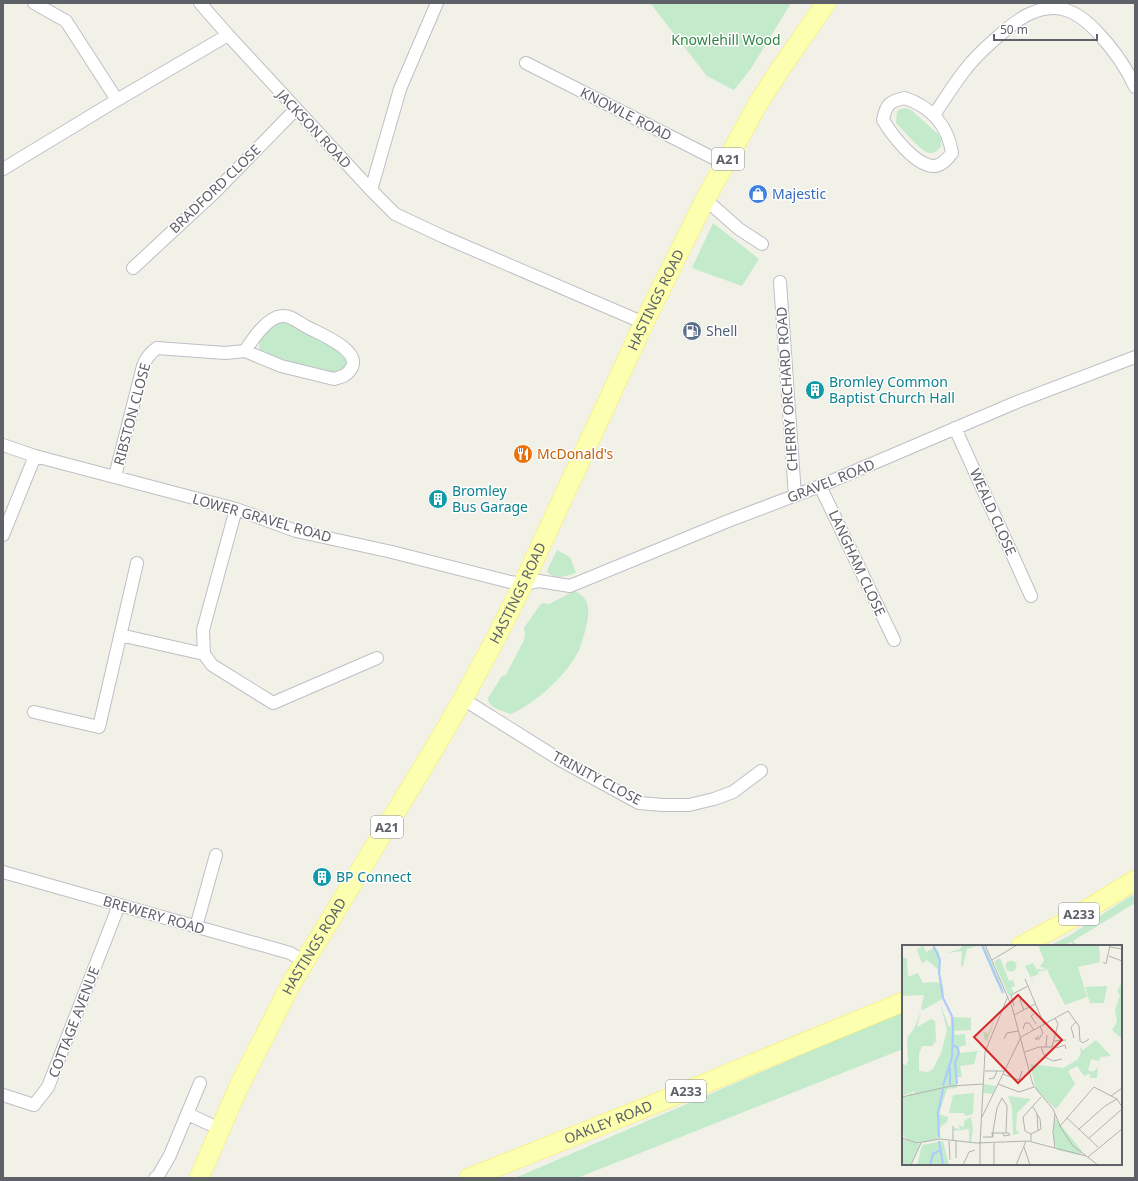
<svg xmlns="http://www.w3.org/2000/svg" width="1138" height="1181" font-family="'Noto Sans',sans-serif">
<rect width="100%" height="100%" fill="#f1f1e7"/>
<path fill="#c3eacb" d="M 650,3 L 791,3 L 750,70 L 734,90 L 707,76 Z
M 905,108 L 911,110 L 938,134 L 941,139 L 941,146 C 939,149 936,153 931,153 C 922,154 903,129 896,123 L 897,111 L 901,109 Z
M 713,223 L 759,259 L 742,286 L 692,268 Z
M 283,322 L 291,323 L 330,344 L 345,357 L 347,361 L 346,366 L 343,371 L 335,373 L 289,362 L 260,350 C 256,337 271,325 283,322 Z
M 557,550 L 570,557 L 576,573 C 567,576 554,581 547,571 Z
M 574,591 C 587,596 589,605 588,618 C 586,628 583,640 579,650 C 567,675 536,703 511,714 C 503,711 488,708 488,698 L 502,676 L 506,675 L 524,640 L 525,635 L 524,628 L 540,605 L 543,603 L 549,604 Z
M 1132,895 L 1135,898 L 1135,903 L 1073,941 L 1078,946 L 1074,946 L 1071,942 L 1062,946 L 1049,946 L 1069,936 Z
M 903,1011 L 903,1049 L 577,1178 L 515,1178 Z"/>
<g fill="none" stroke-linecap="round" stroke-linejoin="round">
<g stroke="#bebfc6" stroke-width="14">
<path id="minor" d="M 34,3 L 66,21 L 117,100
M 200,3 L 228,35
M 526,63 L 725,164
M 905,98 C 931,107 948,126 952,153 C 948,158 943,165 935,166 C 916,167 892,135 883,120 C 886,104 890,101 905,98 Z
M 934,115 C 944,100 954,84 965,70 C 977,54 1010,24 1027,15 C 1037,10 1050,6 1062,9 C 1077,12 1089,23 1099,34 C 1114,50 1126,67 1135,87
M 3,169 L 117,100 L 228,35 L 371,190 L 395,214 L 444,237 L 644,323
M 371,190 L 400,89 L 437,3
M 705,200 L 713,206 L 739,229 L 762,244
M 133,268 L 216,191 L 296,109
M 780,282 L 795,496
M 955,428 L 1031,596
M 3,445 L 35,456 L 236,509 L 296,531 L 392,552 L 510,582 L 523,584 L 539,581 L 570,586 L 728,521 L 820,486 L 1017,402 L 1135,357
M 115,476 L 143,366 C 146,358 150,353 157,348 L 225,353 L 245,351 L 281,366 L 334,379 C 342,377 348,375 352,367 C 360,349 318,333 307,327 C 299,323 291,315 282,316 C 267,317 252,340 245,351
M 820,486 L 894,640
M 236,509 L 203,630 L 204,654 L 212,665 L 273,703 L 377,658
M 3,535 L 35,456
M 120,635 L 204,654
M 463,699 L 562,761 L 639,803 L 663,805 L 689,805 L 714,799 L 733,792 L 761,771
M 34,712 L 99,727 L 137,563
M 3,872 L 290,953 L 304,961
M 196,927 L 216,855
M 3,1095 L 34,1105 L 48,1087 L 119,905
M 187,1116 L 192,1116 L 220,1129
M 155,1178 L 158,1176 L 170,1155 L 200,1083"/>
</g>
<g stroke="#faec58" stroke-width="20">
<g id="primary">
<path d="M 1021,946 L 1071,919 L 1135,880"/>
<path id="s1" d="M 199,1178 L 239,1086 L 291,984 L 431,754 L 463,699 L 497,636 L 523,584 L 644,323 L 705,200 L 759,102 L 779,71 L 826,3"/>
<path id="s2" d="M 469,1178 L 679,1094 L 903,1002"/>
</g>
</g>
<use href="#minor" stroke="#fff" stroke-width="12"/>
<use href="#primary" stroke="#fcffaf" stroke-width="19"/>
</g>
<defs>
<g id="shop-disc" transform="scale(1)"><circle r="9.5" fill="#3f7fe0" stroke="#fff"/><path d="M-5-2.5h2.3a2.7 3.5 0 0 1 5.4 0H5L5.5 6h-11ZM-1.5-2.5h3a1.5 2.3 0 0 0-3 0Z" fill="#fff"/></g>
<g id="fuel-disc" transform="scale(1)"><circle r="9.5" fill="#5c6f8a" stroke="#fff"/><path d="M-5.5-6h7V0h2V4h1.3V-2.5L3-4.5l.8-.8L6-3V5H2.5V1h-1V6h-7ZM-4.2-4.7v3.2H.2V-4.7Z" fill="#fff"/></g>
<g id="building-disc" transform="scale(1)"><circle r="9.5" fill="#0f9aa8" stroke="#fff"/><path d="M-4-6H4V6H1V3H-1V6H-4ZM-2.5-4.3h1.7v1.8h-1.7ZM.8-4.3h1.7v1.8H.8ZM-2.5-1h1.7V.8h-1.7ZM.8-1h1.7V.8H.8Z" fill="#fff"/></g>
<g id="restaurant-disc" transform="scale(1)"><circle r="9.5" fill="#e8710a" stroke="#fff"/><path d="M-5-6h1v4h1v-4h1v4h1v-4h1v5L-1.5 .5V6h-2V.5L-5-1ZM5-6V6H3V1.5H1.5Q1.5-4 5-6Z" fill="#fff"/></g>
</defs>
<g fill-rule="evenodd">
<use href="#shop-disc" x="758" y="194"/>
<use href="#fuel-disc" x="692" y="331"/>
<use href="#building-disc" x="815" y="390"/>
<use href="#restaurant-disc" x="523" y="454"/>
<use href="#building-disc" x="438" y="499"/>
<use href="#building-disc" x="322" y="877"/>
</g>
<g text-anchor="middle" stroke-width="3" stroke-linejoin="round" paint-order="stroke">
<g fill="#fff" stroke="#8e9095" stroke-width="1">
<rect x="712" y="148" width="32" height="22" rx="3"/>
<rect x="371" y="816" width="32" height="22" rx="3"/>
<rect x="1059" y="903" width="40" height="22" rx="3"/>
<rect x="666" y="1080" width="40" height="22" rx="3"/>
</g>
<g font-size="13" font-weight="bold" fill="#5e6168">
<text x="728" y="164">A21</text>
<text x="387" y="832">A21</text>
<text x="1079" y="919">A233</text>
<text x="686" y="1096">A233</text>
</g>
<g font-size="14" fill="#308545" stroke="#fff">
<text x="726" y="45">Knowlehill Wood</text>
</g>
<g font-size="14" fill="#5e6168" stroke="#fff">
<text transform="translate(626 114) rotate(27)" y="5">KNOWLE ROAD</text>
<text transform="translate(314 129) rotate(47)" y="5">JACKSON ROAD</text>
<text transform="translate(215 189) rotate(-44)" y="5">BRADFORD CLOSE</text>
<text dy="5" stroke="none"><textPath href="#s1" startOffset="991">HASTINGS ROAD</textPath></text>
<text transform="translate(787 389) rotate(-94)" y="5">CHERRY ORCHARD ROAD</text>
<text transform="translate(132 414) rotate(-75)" y="5">RIBSTON CLOSE</text>
<text transform="translate(831 481) rotate(-22)" y="5">GRAVEL ROAD</text>
<text transform="translate(993 512) rotate(66)" y="5">WEALD CLOSE</text>
<text transform="translate(262 518) rotate(16)" y="5">LOWER GRAVEL ROAD</text>
<text transform="translate(857 563) rotate(65)" y="5">LANGHAM CLOSE</text>
<text dy="5" stroke="none"><textPath href="#s1" startOffset="667">HASTINGS ROAD</textPath></text>
<text transform="translate(597 778) rotate(28)" y="5">TRINITY CLOSE</text>
<text transform="translate(154 915) rotate(16)" y="5">BREWERY ROAD</text>
<text dy="5" stroke="none"><textPath href="#s1" startOffset="259">HASTINGS ROAD</textPath></text>
<text transform="translate(74 1022) rotate(-69)" y="5">COTTAGE AVENUE</text>
<text dy="5" stroke="none"><textPath href="#s2" startOffset="150">OAKLEY ROAD</textPath></text>
</g>
<g font-size="14" fill="#366cbe" stroke="#fff" text-anchor="start">
<text x="772" y="199">Majestic</text>
</g>
<g font-size="14" fill="#4e5e75" stroke="#fff" text-anchor="start">
<text x="706" y="336">Shell</text>
</g>
<g font-size="14" fill="#0d838f" stroke="#fff" text-anchor="start">
<text x="829" y="387">Bromley Common<tspan x="829" dy="16">Baptist Church Hall</tspan></text>
<text x="452" y="496">Bromley<tspan x="452" dy="16">Bus Garage</tspan></text>
<text x="336" y="882">BP Connect</text>
</g>
<g font-size="14" fill="#c56008" stroke="#fff" text-anchor="start">
<text x="537" y="459">McDonald's</text>
</g>
</g>
<g transform="translate(902 945)">
<rect width="220" height="220" fill="#f1f1e7"/>
<path d="M 21,0 L 24,7 L 32,3 L 31,0 L 37,7 L 39,27 L 25,15 L 20,18 L 15,5 ZM 61,0 L 78,0 L 65,4 L 61,21 L 59,21 L 60,6 L 44,8 L 58,4 ZM 79,0 L 82,0 L 102,46 L 94,36 ZM 136,0 L 197,0 L 198,17 L 176,22 L 185,52 L 163,60 L 145,25 L 153,22 L 136,27 L 135,26 L 136,23 L 138,25 L 145,23 L 138,22 L 142,15 ZM 0,3 L 1,13 L 5,13 L 6,32 L 16,28 L 21,38 L 34,37 L 41,40 L 42,53 L 51,72 L 69,73 L 69,85 L 51,86 L 54,90 L 63,89 L 64,100 L 56,102 L 57,108 L 78,106 L 75,108 L 72,119 L 58,121 L 60,132 L 55,132 L 55,143 L 45,144 L 37,169 L 46,172 L 45,177 L 36,184 L 39,193 L 16,198 L 5,195 L 0,188 L 0,152 L 5,152 L 8,148 L 13,149 L 12,146 L 0,151 L 0,119 L 4,120 L 6,116 L 5,93 L 12,84 L 19,66 L 15,82 L 29,74 L 33,76 L 34,96 L 30,101 L 20,101 L 17,109 L 17,126 L 26,127 L 31,124 L 39,108 L 45,85 L 38,58 L 47,82 L 49,81 L 49,71 L 42,53 L 21,65 L 19,64 L 22,50 L 0,51 ZM 98,13 L 107,36 L 111,35 L 113,42 L 109,42 L 112,48 L 107,51 L 92,17 ZM103.5 21a5.5 5.5 0 1 1 11 0a5.5 5.5 0 1 1-11 0ZM 131,18 L 137,29 L 129,32 L 132,39 L 123,21 ZM 220,37 L 220,94 L 210,85 L 215,77 L 213,65 L 218,50 L 215,47 ZM 205,41 L 202,58 L 188,58 L 183,42 ZM 95,68 L 85,96 L 83,95 L 81,86 L 86,89 ZM 194,95 L 209,111 L 198,112 L 197,116 L 189,114 L 186,125 L 190,127 L 196,123 L 195,133 L 187,133 L 189,130 L 187,129 L 182,131 L 175,121 L 166,126 L 173,139 L 154,164 L 134,145 L 128,119 L 161,123 L 175,115 L 179,108 L 178,102 L 181,105 ZM 82,139 L 94,141 L 91,149 L 81,148 ZM 72,148 L 71,169 L 63,171 L 62,168 L 47,168 L 51,150 ZM 106,151 L 129,154 L 115,168 L 114,185 L 118,188 L 111,190 L 110,162 ZM 69,172 L 71,184 L 69,197 L 67,197 L 67,184 L 52,186 L 52,183 L 59,184 L 55,180 L 62,182 L 62,176 ZM 152,172 L 180,206 L 177,210 L 155,205 L 152,194 ZM 0,194 L 18,199 L 9,220 L 0,220 ZM 41,196 L 47,220 L 15,220 L 20,200 Z" fill="#c3eacb"/>
<path fill="none" stroke="#aac9ff" stroke-width="2" d="M 31,0 L 38,15 L 37,27 L 41,53 L 50,71 L 51,83 L 50,112 L 41,141M 80,0 L 101,48M 51,100 L 56,103 L 57,108 L 53,117 L 55,139M 48,140 L 48,123M 37,192 L 36,168 L 41,144M 37,196 L 41,220M 28,220 L 31,209 L 38,205"/>
<path fill="none" stroke="#b2b3b0" stroke-width="1" d="M 83,0 L 110,62 L 131,140 L 151,164 L 159,183M 208,2 L 220,4M 207,11 L 220,16M 90,15 L 115,0M 201,17 L 204,19 L 208,0M 123,34 L 142,79M 119,53 L 118,55 L 122,65M 112,61 L 109,50 L 126,41M 132,69 L 129,71 L 134,79M 112,70 L 133,59M 121,84 L 123,78 L 127,78 L 132,85M 137,91 L 133,94 L 137,94 L 141,88 L 138,81M 172,93 L 169,82 L 174,77M 102,94 L 105,88 L 116,86M 152,96 L 164,95M 139,102 L 143,112 L 151,116 L 160,114M 144,102 L 145,90M 154,103 L 163,100 L 164,104M 123,107 L 137,102 L 150,102 L 156,79 L 153,73M 83,126 L 102,126M 101,129 L 117,135 L 120,126M 87,134 L 92,133 L 95,126M 96,139 L 117,147 L 132,142M 209,151 L 220,143M 0,152 L 49,141 L 81,139M 135,169 L 136,186M 80,172 L 119,92 L 166,66 L 177,81 L 178,96 L 181,98 L 187,94M 165,173 L 196,202M 158,181 L 192,142 L 215,154 L 220,162M 159,183 L 171,201 L 196,220M 177,184 L 203,161 L 215,154M 89,188 L 107,188 L 108,190 L 102,191 L 101,188M 129,189 L 139,184 L 138,174 L 131,162M 81,192 L 91,192 L 91,188M 90,192 L 95,163 L 100,153 L 105,161 L 104,188M 0,193 L 15,198 L 38,194 L 75,198 L 126,196 L 184,211M 187,193 L 220,164M 51,195 L 51,181M 47,196 L 48,215M 129,196 L 129,189 L 123,186 L 121,172 L 139,152M 78,197 L 78,220M 92,198 L 92,220M 78,199 L 83,107 L 106,51M 122,202 L 128,220M 153,203 L 151,187 L 153,169M 186,212 L 220,184M 54,213 L 54,196M 9,220 L 19,198M 61,220 L 67,207 L 73,205M 114,220 L 124,196"/>
<path fill="#d62828" fill-opacity="0.15" stroke="#d62828" stroke-width="2" d="M 116,50 L 160,95 L 116,138 L 72,92 Z"/>
<rect width="220" height="220" fill="none" stroke="#5e6168" stroke-width="2"/>
</g>
<rect width="1138" height="1181" fill="none" stroke="#5e6168" stroke-width="8"/>
<path d="M994 34v6h103v-6" fill="none" stroke="#5e6168" stroke-width="2"/>
<text x="1000" y="34" font-size="12" fill="#5e6168" stroke="#ffffff" stroke-width="3" paint-order="stroke">50 m</text>
</svg>
